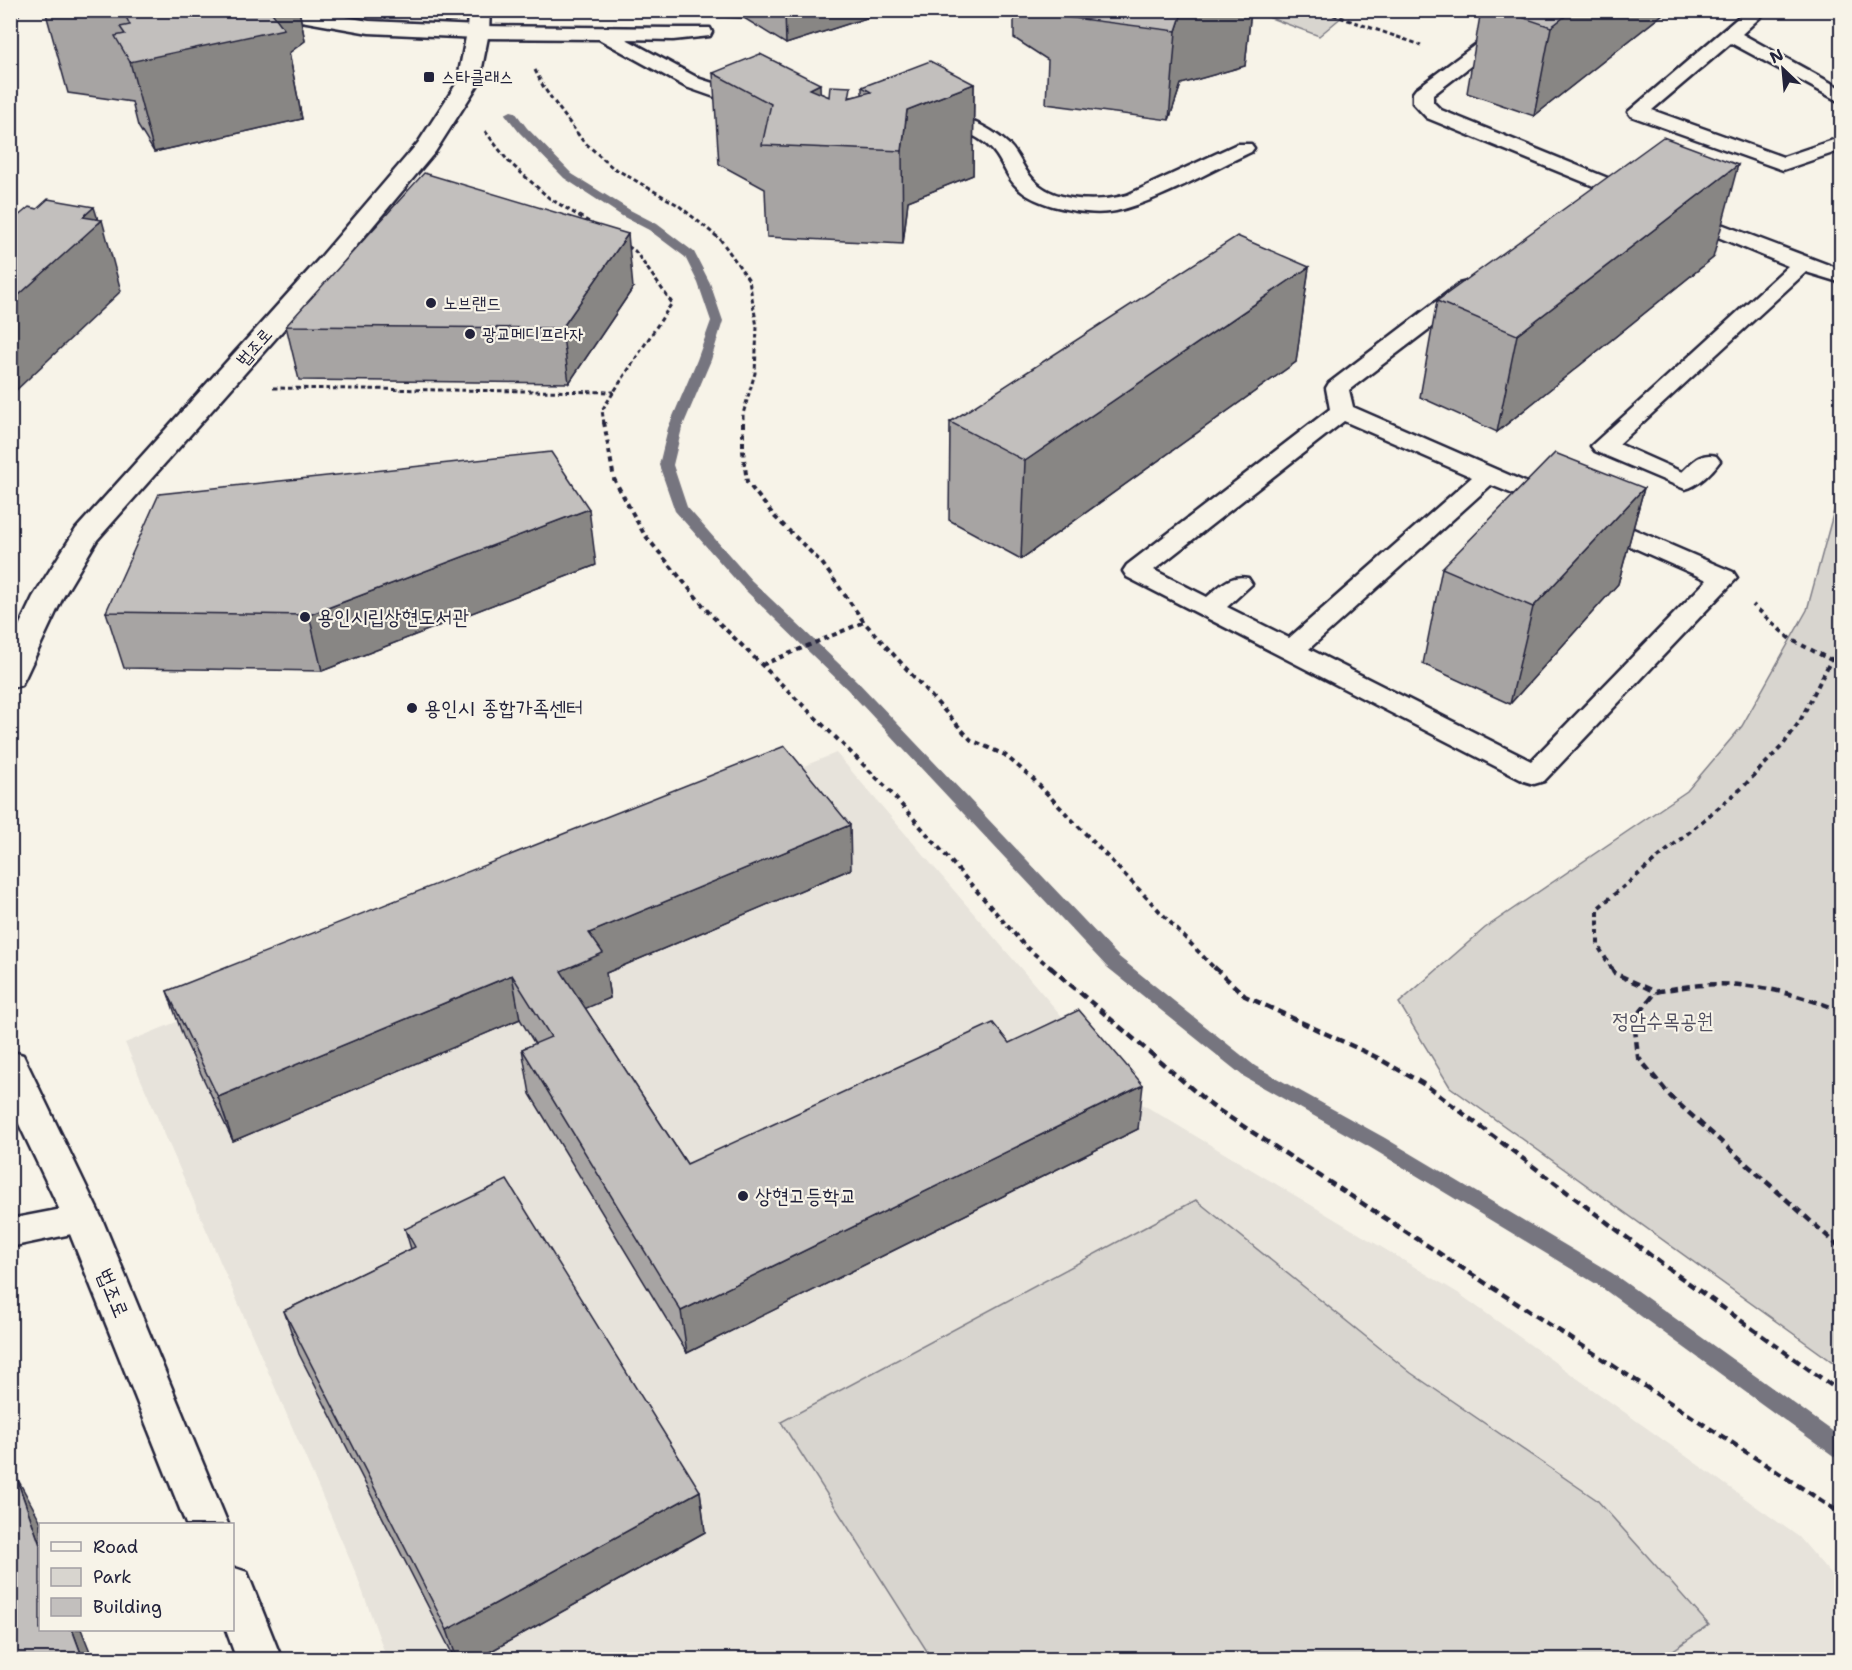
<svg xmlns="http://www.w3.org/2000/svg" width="1852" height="1670" font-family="'Shantell Sans','Poor Story',sans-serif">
<rect width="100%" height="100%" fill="#f7f3e8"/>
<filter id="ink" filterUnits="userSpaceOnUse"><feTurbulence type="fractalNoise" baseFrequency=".0167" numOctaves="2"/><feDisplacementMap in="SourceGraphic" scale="12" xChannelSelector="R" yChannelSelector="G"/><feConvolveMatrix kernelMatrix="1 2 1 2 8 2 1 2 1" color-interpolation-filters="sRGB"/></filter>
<g filter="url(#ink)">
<path fill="#e7e3db" d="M 836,753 L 1132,1098 L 1458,1293 L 1799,1537 L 1841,1586 L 1841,1659 L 387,1659 L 357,1576 L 125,1043 Z"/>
<path fill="#d8d5cf" stroke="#7d7c85" stroke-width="1.5" d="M 1252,11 L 1349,10 L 1349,11 L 1319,36 Z
M 1841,485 L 1842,1368 L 1841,1368 L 1450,1087 L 1399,1003 L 1485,928 L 1687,791 L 1742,726 L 1807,610 Z
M 1196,1200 L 1411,1373 L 1597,1500 L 1709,1625 L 1659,1660 L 932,1659 L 781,1422 Z"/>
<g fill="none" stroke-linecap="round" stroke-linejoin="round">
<path fill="#76747f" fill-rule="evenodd" d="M 511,111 L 515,112 L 527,128 L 572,174 L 630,210 L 657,224 L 694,252 L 710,283 L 723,321 L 711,360 L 682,428 L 673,465 L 687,507 L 751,580 L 857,681 L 1119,957 L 1255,1066 L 1385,1138 L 1612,1273 L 1842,1438 L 1842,1459 L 1835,1457 L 1598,1285 L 1371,1148 L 1243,1076 L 1107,967 L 847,689 L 741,586 L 675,511 L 659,465 L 668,428 L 697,360 L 711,321 L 698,283 L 685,257 L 649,230 L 622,216 L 564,178 L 519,132 L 505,114 Z"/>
<g stroke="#22223b" stroke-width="5">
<path id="service" d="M 10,10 L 21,10 L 16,16 L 10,17 Z
M 258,10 L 303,10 L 369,21 L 478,26 L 673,28 L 710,28 L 712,32 L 710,36 L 673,40 L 626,39 L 700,79 L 760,98 L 763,102 L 760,106 L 753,108 L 726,101 L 686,87 L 599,39 L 478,38 L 369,33 L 267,15 Z
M 1522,10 L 1543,10 L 1433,95 L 1433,102 L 1441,110 L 1642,192 L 1645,196 L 1642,200 L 1635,202 L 1628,200 L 1427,118 L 1413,103 L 1413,93 L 1416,89 Z
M 1747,10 L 1768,10 L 1742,34 L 1842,89 L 1842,103 L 1731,43 L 1652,110 L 1783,157 L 1842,137 L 1842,150 L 1783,170 L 1631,116 L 1628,112 Z
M 936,111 C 963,117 986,124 1007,143 C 1018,152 1022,167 1031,177 C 1051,203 1098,203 1127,195 L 1237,144 L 1251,144 L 1254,148 L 1251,152 C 1212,170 1157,202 1116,211 C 1096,215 1072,211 1053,206 C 1040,202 1026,197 1017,187 C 1008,179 1004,166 997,156 C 983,134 952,127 929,121 L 926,117 L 929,113 Z
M 1684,210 L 1842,270 L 1842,283 L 1806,272 L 1619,444 L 1682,472 C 1693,462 1700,452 1716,456 L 1720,461 C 1712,472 1698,486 1685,489 L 1595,451 L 1591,446 L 1788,266 L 1677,220 L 1674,216 L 1677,212 Z
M 1467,282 L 1475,284 L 1478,289 L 1475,294 L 1349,390 L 1353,407 L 1564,499 L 1567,504 L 1564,509 L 1555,511 L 1491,485 L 1309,649 L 1531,761 L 1707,580 L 1585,526 L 1582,521 L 1585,516 L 1594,513 L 1603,516 L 1733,572 L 1737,578 L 1544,781 L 1534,784 L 1524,781 L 1127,577 L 1123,571 L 1127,565 L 1330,409 L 1326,388 L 1329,383 L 1459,284 ZM 1344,421 L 1472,477 L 1289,638 L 1227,607 L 1252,584 L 1248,578 C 1230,574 1220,586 1207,597 L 1154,570 Z
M 83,1205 L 95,1209 L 100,1219 L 95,1229 L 10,1247 L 10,1219 Z"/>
</g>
<g stroke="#22223b" stroke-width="5">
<path id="tertiary" d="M 468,10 L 490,10 L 489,32 L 479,83 L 435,152 L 337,269 L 97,540 L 63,597 L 25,678 L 21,685 L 10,688 L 10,645 L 33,597 L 76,529 L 319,259 L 418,143 L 457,83 L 467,32 Z
M 10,1051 L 23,1055 L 102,1219 L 228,1524 L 186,1524 L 64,1219 L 10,1105 Z
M 232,1567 L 247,1572 L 282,1660 L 237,1660 L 226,1630 L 232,1630 Z"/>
</g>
<path stroke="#22223b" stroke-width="3" stroke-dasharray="4.5 3" stroke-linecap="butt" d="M 1319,10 L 1421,45
M 535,70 L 544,88 L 583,141 L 612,167 L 678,205 L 720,239 L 749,280 L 757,327 L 755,373 L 743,414 L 743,424
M 485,131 L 508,161 L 549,198 L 594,225
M 273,388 L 614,392
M 604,424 L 602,410 L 672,303 L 635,251 L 626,245"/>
<path stroke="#22223b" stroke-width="4" stroke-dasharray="5 4.5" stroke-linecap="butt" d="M 604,422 L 614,479 L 644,534 L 711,615 L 885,786 L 1025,946 L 1052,969
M 743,422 L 743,451 L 747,482 L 775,517 L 822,563 L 864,622 L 971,740 L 1005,755 L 1033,779 L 1215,969
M 1842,641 L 1831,660 L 1842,672
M 762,665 L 864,622
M 1612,969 L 1598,946 L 1598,908 L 1742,788 L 1783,745 L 1800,721 L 1831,660 L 1790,639 L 1753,605"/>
<path stroke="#22223b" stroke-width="4.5" stroke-dasharray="8 5" stroke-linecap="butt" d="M 1050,967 L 1212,1106 L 1842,1514
M 1214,967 L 1245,996 L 1376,1057 L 1427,1086 L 1662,1264 L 1842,1393
M 1611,967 L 1614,973 L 1656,992
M 1842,1011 C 1773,986 1729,976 1656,992 L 1634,1020 L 1638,1057 L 1671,1097 L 1842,1249"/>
<use href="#service" fill="#f7f3e8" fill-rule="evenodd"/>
<use href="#tertiary" fill="#f7f3e8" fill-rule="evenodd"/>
</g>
<path fill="#a7a4a3" stroke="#22223b" stroke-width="1.5" d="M 45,10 L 299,10 L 305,41 L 289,53 L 302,119 L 154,152 L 138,126 L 132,102 L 68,93 Z
M 666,10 L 885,10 L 885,12 L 786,44 L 744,18 L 667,15 Z
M 1014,10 L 1251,10 L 1245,66 L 1181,84 L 1169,120 L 1046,104 L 1048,60 L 1014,38 Z
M 1481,10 L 1668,10 L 1534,116 L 1467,93 Z
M 713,73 L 820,93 L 829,97 L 851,97 L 862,95 L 862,87 L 974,84 L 973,175 L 908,201 L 903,244 L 767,237 L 765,189 L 719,164 Z
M 1713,258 L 1497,432 L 1420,397 L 1437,301 Z
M 1309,267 L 1296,362 L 1021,559 L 949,520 L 950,422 Z
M 633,288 L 569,383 L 299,380 L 286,326 Z
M 1644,488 L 1618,584 L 1510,704 L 1423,664 L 1442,568 Z
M 596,565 L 322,671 L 124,668 L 106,612 Z
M 851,869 L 606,973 L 610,998 L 585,1008 L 687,1164 L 1009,1043 L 1138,1129 L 687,1353 L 530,1094 L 522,1049 L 535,1044 L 520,1019 L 233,1141 L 183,1036 L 167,991 Z
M 405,1229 L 700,1491 L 705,1532 L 477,1659 L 455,1659 L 299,1354 L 284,1311 L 411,1249 Z"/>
<path fill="#888684" stroke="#22223b" stroke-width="1.5" d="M 239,10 L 299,10 L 305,41 L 289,53 L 302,119 L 154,152 L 130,62 Z
M 785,10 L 885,10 L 885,12 L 786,44 Z
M 1183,10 L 1251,10 L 1245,66 L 1181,84 L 1169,120 L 1176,31 Z
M 1573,10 L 1668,10 L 1534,116 L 1551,27 Z
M 820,84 L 822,148 L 810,89 Z
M 974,84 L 973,175 L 908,201 L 903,244 L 902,151 L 907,110 Z
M 1738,165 L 1713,258 L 1497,432 L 1517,335 Z
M 94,207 L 99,223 L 102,220 L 121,291 L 10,396 L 10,303 L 83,217 Z
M 628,234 L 633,288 L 569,383 L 562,328 Z
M 1309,267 L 1296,362 L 1021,559 L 1025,461 Z
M 1644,488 L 1618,584 L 1510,704 L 1533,607 Z
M 589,509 L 596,565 L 322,671 L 309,615 Z
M 850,825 L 851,869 L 606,973 L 610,998 L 568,1016 L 561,971 L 589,933 Z
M 512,975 L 520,1019 L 233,1141 L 218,1097 Z
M 1143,1085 L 1138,1129 L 687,1353 L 681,1311 Z
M 15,1474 L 42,1524 L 40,1524 L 40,1545 Z
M 700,1491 L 705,1532 L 477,1659 L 457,1659 L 447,1630 Z
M 72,1629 L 81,1629 L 93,1659 L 83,1659 Z"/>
<path fill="#c2bfbd" stroke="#22223b" stroke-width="1.5" d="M 90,10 L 270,10 L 284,29 L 130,62 L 115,36 L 125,34 L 120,27 L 130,25 L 125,15 Z
M 1051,10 L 1183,10 L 1176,31 L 1049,15 Z
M 1501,10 L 1573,10 L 1551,27 Z
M 760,54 L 820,84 L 810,89 L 829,97 L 830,86 L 851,87 L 849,98 L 871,92 L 862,87 L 930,61 L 974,84 L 907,110 L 902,151 L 762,145 L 771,104 L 713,73 Z
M 1663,137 L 1738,165 L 1517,335 L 1437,301 Z
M 424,173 L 628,234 L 562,328 L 286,326 Z
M 48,199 L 94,207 L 83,217 L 102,220 L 10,303 L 10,223 L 29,207 L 37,209 Z
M 1237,236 L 1309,267 L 1025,461 L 950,422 Z
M 551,452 L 589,509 L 309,615 L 106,612 L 159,494 Z
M 1555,453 L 1644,488 L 1533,607 L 1442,568 Z
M 785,746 L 850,825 L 589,933 L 603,953 L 561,971 L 687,1164 L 993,1023 L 1009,1043 L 1079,1010 L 1143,1085 L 681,1311 L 522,1049 L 551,1037 L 512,975 L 218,1097 L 167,991 Z
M 507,1180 L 700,1491 L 447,1630 L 284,1311 L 415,1247 L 405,1229 Z
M 15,1474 L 40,1545 L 40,1629 L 72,1629 L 83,1659 L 10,1659 L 10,1476 Z"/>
</g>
<g fill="#22223b" stroke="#f7f3e8" stroke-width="2">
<rect x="423" y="71" width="12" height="12" rx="3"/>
<circle cx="431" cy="303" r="6"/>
<circle cx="470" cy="334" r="6"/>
<circle cx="305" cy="617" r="6"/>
<circle cx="412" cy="708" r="6"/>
<circle cx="743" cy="1196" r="6"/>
</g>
<g text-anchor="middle" stroke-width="4.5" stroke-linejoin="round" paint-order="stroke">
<g font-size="18" fill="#22223b" stroke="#f7f3e8" text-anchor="start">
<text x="441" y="83">스타클래스</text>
<text x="443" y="309">노브랜드</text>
<text x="482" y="340">광교메디프라자</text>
</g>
<g font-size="18" fill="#22223b" stroke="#f7f3e8">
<text transform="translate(254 347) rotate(-48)" y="6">법조로</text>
</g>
<g font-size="21" fill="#22223b" stroke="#f7f3e8" text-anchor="start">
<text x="317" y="624">용인시립상현도서관</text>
<text x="424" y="715">용인시 종합가족센터</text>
<text x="755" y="1203">상현고등학교</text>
</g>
<g font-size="21" fill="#504f60" stroke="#f7f3e8">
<text x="1663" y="1028">정암수목공원</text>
</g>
<g font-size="21" fill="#22223b" stroke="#f7f3e8">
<text transform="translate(113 1293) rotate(68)" y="7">법조로</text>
</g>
</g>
<rect width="1852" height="1670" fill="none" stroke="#f7f3e8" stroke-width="36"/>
<rect x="18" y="18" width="1816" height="1634" fill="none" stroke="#22223b" stroke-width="2" filter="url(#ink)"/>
<rect x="39" y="1523" width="195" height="108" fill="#f7f3e8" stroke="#a29fa3" stroke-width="1.5"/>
<rect x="51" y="1542" width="30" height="9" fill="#f7f3e8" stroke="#a29fa3" stroke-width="1.5"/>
<text x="93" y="1553" font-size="18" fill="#22223b">Road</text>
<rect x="51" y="1568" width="30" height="18" fill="#d8d5cf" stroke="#a29fa3" stroke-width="1.5"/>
<text x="93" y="1583" font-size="18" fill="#22223b">Park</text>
<rect x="51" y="1598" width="30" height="18" fill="#c2bfbd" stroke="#a29fa3" stroke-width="1.5"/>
<text x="93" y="1613" font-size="18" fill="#22223b">Building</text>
<g transform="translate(1783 69) rotate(334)" stroke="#f7f3e8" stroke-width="4.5" paint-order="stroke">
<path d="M0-4.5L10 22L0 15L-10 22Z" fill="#22223b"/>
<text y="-9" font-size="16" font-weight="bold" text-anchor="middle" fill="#22223b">N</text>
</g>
</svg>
